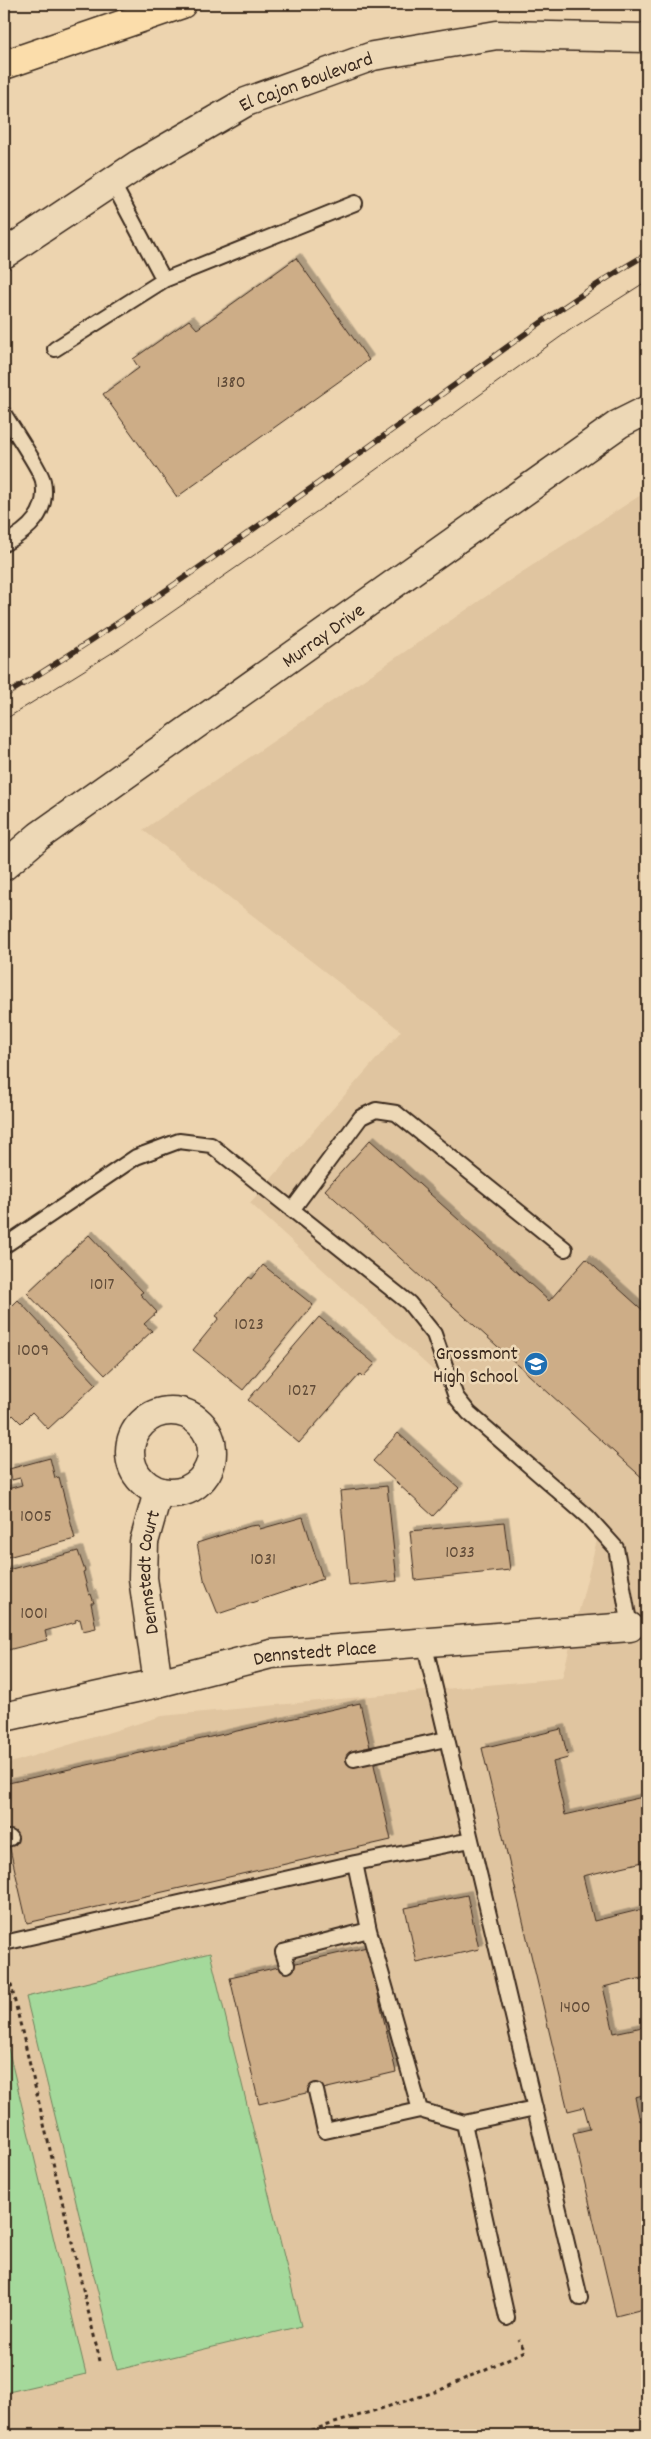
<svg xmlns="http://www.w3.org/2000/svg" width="651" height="2439" font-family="Dekko,sans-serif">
<defs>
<filter id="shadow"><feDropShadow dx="4.5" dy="-4.5" stdDeviation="0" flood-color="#0004"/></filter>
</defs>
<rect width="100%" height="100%" fill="#edd4af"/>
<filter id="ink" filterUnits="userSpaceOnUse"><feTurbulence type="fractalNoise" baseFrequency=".02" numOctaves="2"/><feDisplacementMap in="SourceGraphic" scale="10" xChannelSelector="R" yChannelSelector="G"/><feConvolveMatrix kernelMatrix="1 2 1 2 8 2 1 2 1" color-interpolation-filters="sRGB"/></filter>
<g filter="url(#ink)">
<path fill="#e0c5a0" d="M 647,491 L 647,2435 L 4,2435 L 4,1765 L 162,1716 L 562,1678 L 601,1524 L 250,1203 L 401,1031 L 143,830 L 516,576 Z"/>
<path fill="#a4d99b" stroke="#70825c" d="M 210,1953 L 301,2326 L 117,2370 L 26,1997 Z
M 4,2031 L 86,2374 L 4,2393 Z"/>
<path fill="#cdad87" stroke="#3b2a1e" filter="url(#shadow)" d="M 296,258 L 369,360 L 177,497 L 103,394 L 139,368 L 133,359 L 189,320 L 197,329 Z
M 370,1140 L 549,1301 L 586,1259 L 647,1314 L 647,1482 L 325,1190 Z
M 89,1235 L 143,1292 L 140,1294 L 157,1312 L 144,1324 L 152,1331 L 105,1375 L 27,1293 Z
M 263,1265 L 313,1305 L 243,1390 L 193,1350 L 219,1318 L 216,1316 L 249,1277 L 252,1279 Z
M 18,1300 L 96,1384 L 48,1429 L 32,1412 L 21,1423 L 13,1415 L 11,1417 L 4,1409 L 4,1314 Z
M 319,1317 L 375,1364 L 363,1377 L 360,1374 L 299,1443 L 248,1400 Z
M 398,1433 L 459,1488 L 433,1516 L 373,1461 Z
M 50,1458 L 55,1478 L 59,1477 L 75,1539 L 4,1558 L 4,1490 L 22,1485 L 20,1478 L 12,1480 L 9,1469 Z
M 387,1486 L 397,1581 L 349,1586 L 340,1491 Z
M 303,1517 L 323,1579 L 218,1614 L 204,1579 L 197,1543 L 250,1526 L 259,1525 L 260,1529 Z
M 504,1522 L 510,1570 L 415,1580 L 410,1531 Z
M 78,1551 L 85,1571 L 83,1572 L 89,1595 L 91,1594 L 94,1603 L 91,1603 L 96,1628 L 83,1631 L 80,1619 L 75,1620 L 76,1622 L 45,1631 L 47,1640 L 4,1651 L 4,1571 Z
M 360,1703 L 391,1840 L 27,1923 L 4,1823 L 4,1784 Z
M 561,1729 L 568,1758 L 553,1762 L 565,1815 L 647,1796 L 647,1861 L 583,1876 L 594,1921 L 647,1908 L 647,1977 L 603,1987 L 614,2033 L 647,2026 L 647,2094 L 635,2097 L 640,2121 L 647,2119 L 647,2308 L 616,2316 L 573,2133 L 590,2129 L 584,2107 L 568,2111 L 482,1748 Z
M 467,1895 L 479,1949 L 417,1963 L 405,1908 Z
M 367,1947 L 396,2072 L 259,2104 L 230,1978 Z"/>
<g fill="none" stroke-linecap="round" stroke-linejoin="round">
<g stroke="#3b2a1e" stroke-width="18">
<path id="service" d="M 112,182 L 164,280
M 55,349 L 164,280 L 355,203
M 4,414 C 11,426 41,470 43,481 C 49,513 29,530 4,544
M 292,1210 L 361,1117 L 376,1110 L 396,1113 L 565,1249
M 4,1246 L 136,1157 L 179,1141 L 211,1145 L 409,1303 L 434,1334 L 456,1397 L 469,1413 L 588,1517 L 616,1548 L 630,1627
M 424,1642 L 580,2298
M 354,1759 L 446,1739
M 4,1839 L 10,1838
M 4,1943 L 355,1863 L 471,1840
M 287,1965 L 283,1952 L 369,1930
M 316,2091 L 325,2131 L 420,2110 L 369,1930 L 355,1863
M 420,2110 L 464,2123 L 535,2108
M 464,2123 L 507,2318"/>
</g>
<g stroke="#3b2a1e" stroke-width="31">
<g id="minor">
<circle cx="171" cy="1452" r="41"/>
<path id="s1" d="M 158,1683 L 143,1578 L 144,1542 L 158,1492"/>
<path id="s2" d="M 4,1717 L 158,1683 L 271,1654 L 630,1627"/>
</g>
</g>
<g stroke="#3b2a1e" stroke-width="31">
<g id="tertiary">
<path id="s3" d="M 4,866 L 39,836 L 619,424 L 647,410"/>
</g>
</g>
<g stroke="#3b2a1e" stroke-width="31">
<g id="secondary">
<path id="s4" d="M 4,254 L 139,164 L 246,102 L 373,56 L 497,35 L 647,38"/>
</g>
</g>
<g stroke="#3b2a1e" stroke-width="31">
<path id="motorway" d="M 4,65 L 182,4"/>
</g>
<path stroke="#3b2a1e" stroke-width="3" stroke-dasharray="4 4" stroke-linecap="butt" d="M 7,1968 L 100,2361
M 296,2435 L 438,2391 L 525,2351 L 519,2340"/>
<use href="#service" stroke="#edd8b6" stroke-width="14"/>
<use href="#minor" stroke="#edd8b6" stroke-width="28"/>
<use href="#tertiary" stroke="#edd8b6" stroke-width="28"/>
<use href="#secondary" stroke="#edd8b6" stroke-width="28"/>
<use href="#motorway" stroke="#fbddab" stroke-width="28"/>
<path stroke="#3b2a1e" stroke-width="1" d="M 4,720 L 123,646 L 335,499 L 570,330 L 647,281"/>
<g stroke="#3b2a1e" stroke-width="5.5">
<path id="rail" d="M 4,696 C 149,607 286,506 424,407 C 497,355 569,299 647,254"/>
</g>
<use href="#rail" stroke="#edd8b6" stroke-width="4" stroke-dasharray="11" stroke-linecap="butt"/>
</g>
</g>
<defs>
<g id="school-disc" transform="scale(1.25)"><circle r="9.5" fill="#1f6fb2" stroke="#edd8b6"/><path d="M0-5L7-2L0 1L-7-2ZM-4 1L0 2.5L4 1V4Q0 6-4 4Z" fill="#fff"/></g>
</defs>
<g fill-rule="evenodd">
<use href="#school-disc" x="536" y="1364"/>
</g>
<g text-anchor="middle" stroke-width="5" stroke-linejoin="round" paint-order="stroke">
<g font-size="18" fill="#604b38">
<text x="231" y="387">1380</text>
<text x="102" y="1289">1017</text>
<text x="249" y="1329">1023</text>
<text x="33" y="1355">1009</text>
<text x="302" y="1395">1027</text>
<text x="36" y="1521">1005</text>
<text x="460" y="1557">1033</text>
<text x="263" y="1564">1031</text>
<text x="34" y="1618">1001</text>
<text x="575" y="2012">1400</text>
</g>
<g font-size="20" fill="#3b2a1e" stroke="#edd8b6">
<text dy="7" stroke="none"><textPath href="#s4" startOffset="349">El Cajon Boulevard</textPath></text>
<text dy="7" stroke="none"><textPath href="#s3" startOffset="394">Murray Drive</textPath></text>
<text dy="7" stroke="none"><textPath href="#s1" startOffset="112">Dennstedt Court</textPath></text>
<text dy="7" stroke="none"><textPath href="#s2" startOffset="318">Dennstedt Place</textPath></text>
</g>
<g font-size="20" fill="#3b2a1e" stroke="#edd8b6" text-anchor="end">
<text x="518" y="1359">Grossmont<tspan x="518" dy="23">High School</tspan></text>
</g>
</g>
<rect width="651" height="2439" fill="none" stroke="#edd8b6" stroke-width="20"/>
<rect x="10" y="10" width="631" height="2419" fill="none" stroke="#3b2a1e" stroke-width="2" filter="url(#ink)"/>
</svg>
